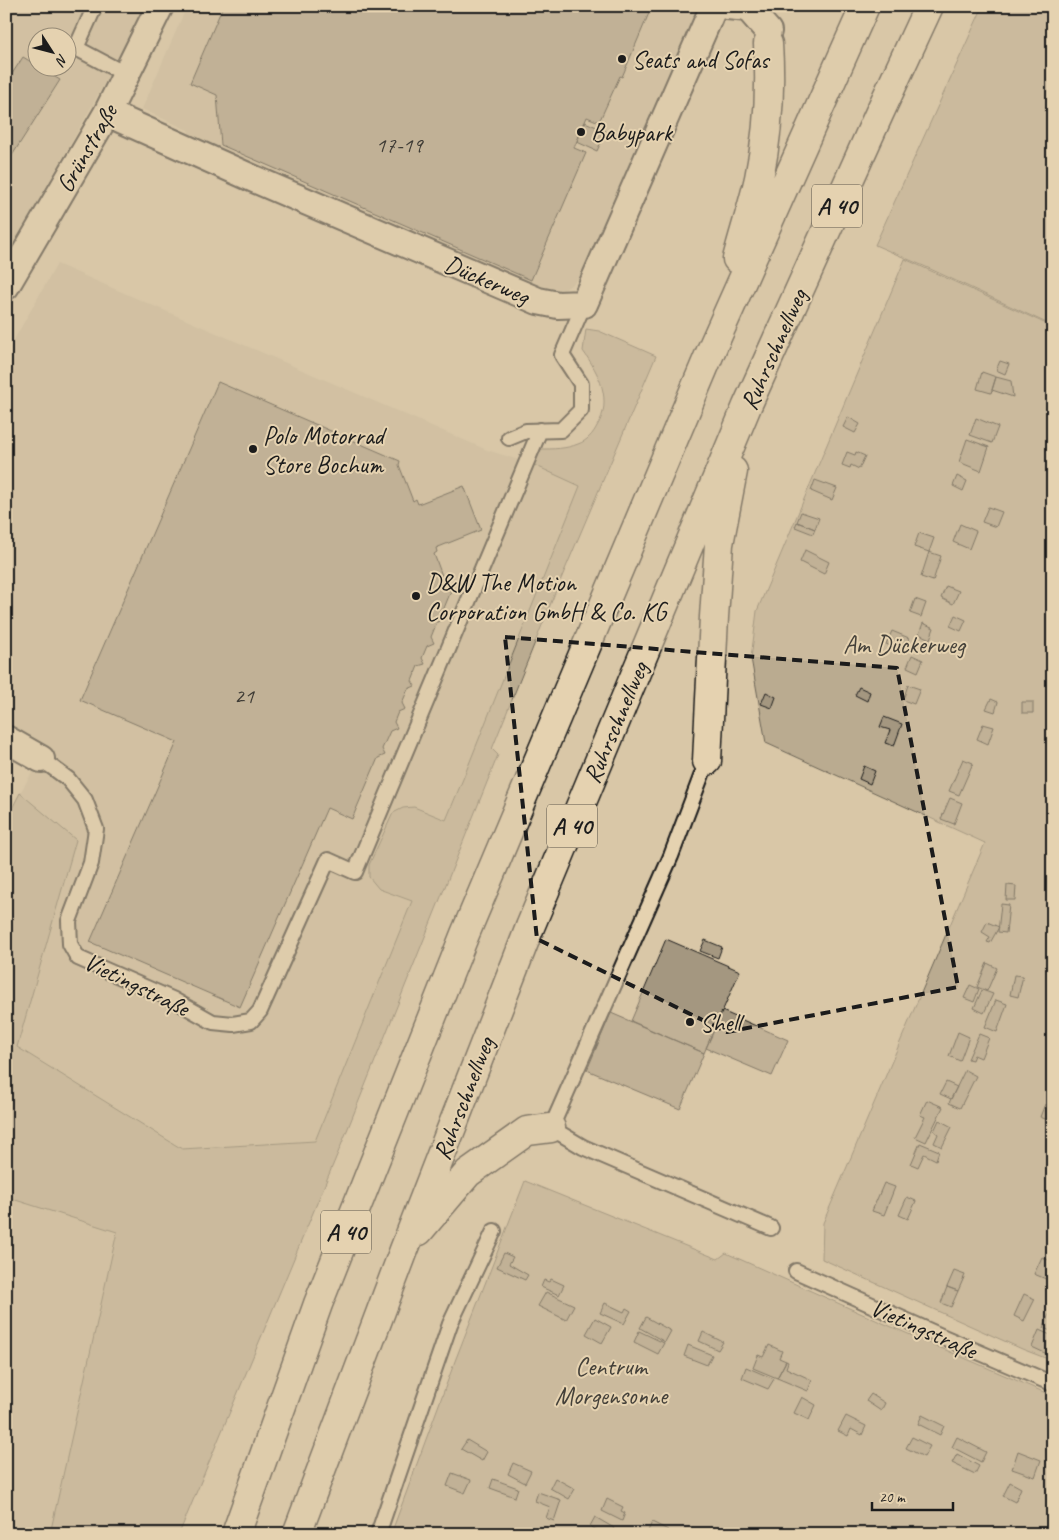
<svg xmlns="http://www.w3.org/2000/svg" width="1059" height="1540" font-family="Caveat,sans-serif">
<rect width="100%" height="100%" fill="#d9c7a7"/>
<filter id="ink" filterUnits="userSpaceOnUse"><feTurbulence type="fractalNoise" baseFrequency=".02" numOctaves="2"/><feDisplacementMap in="SourceGraphic" scale="10" xChannelSelector="R" yChannelSelector="G"/><feConvolveMatrix kernelMatrix="1 2 1 2 8 2 1 2 1" color-interpolation-filters="sRGB"/></filter>
<g filter="url(#ink)">
<path fill="#c9b99b" fill-rule="evenodd" d="M 6,6 L 142,6 L 131,34 L 89,111 L 6,258 ZM 38,38 L 68,38 L 68,68 L 38,68 Z
M 187,6 L 699,6 L 584,271 L 576,281 L 564,290 L 547,292 L 192,141 L 188,130 L 142,109 Z
M 57,264 L 487,450 L 532,464 L 581,485 L 463,779 L 446,820 L 414,807 L 403,808 L 393,813 L 369,865 L 379,889 L 412,901 L 315,1141 L 182,1149 L 17,1047 L 76,840 L 20,793 L 45,751 L 6,728 L 6,354 Z
M 6,1197 L 117,1232 L 50,1534 L 6,1534 Z"/>
<path fill="#baab90" stroke="#6b6456" d="M 983,6 L 1053,6 L 1053,326 L 926,267 L 875,245 Z
M 905,259 L 1053,327 L 1053,1361 L 1022,1349 L 822,1259 L 823,1223 L 985,843 L 766,743 L 751,658 L 757,611 Z
M 586,329 L 599,331 L 656,356 L 555,593 L 492,749 L 498,755 L 340,1148 L 179,1534 L 50,1534 L 117,1232 L 6,1197 L 6,820 L 20,793 L 76,840 L 17,1047 L 182,1149 L 315,1141 L 412,901 L 379,889 L 369,877 L 369,865 L 393,813 L 403,808 L 414,807 L 446,820 L 463,779 L 580,486 L 532,464 L 540,449 C 553,449 566,449 578,444 C 587,441 593,434 597,426 C 613,401 599,373 583,351 Z
M 525,1181 L 718,1259 L 726,1253 L 878,1321 L 1053,1396 L 1053,1534 L 391,1534 L 455,1361 Z"/>
<path fill="#a49780" stroke="#1c1c1c" d="M 223,6 L 652,6 L 622,77 L 620,76 L 599,122 L 587,117 L 574,148 L 586,153 L 531,280 L 221,145 L 217,95 L 190,83 Z
M 23,57 L 38,66 L 38,68 L 40,68 L 60,80 L 6,165 L 6,83 Z
M 585,122 L 606,131 L 597,151 L 577,142 Z
M 1000,361 L 1009,364 L 1005,374 L 996,370 Z
M 982,372 L 996,377 L 991,393 L 977,389 Z
M 996,377 L 1011,381 L 1013,397 L 992,390 Z
M 218,382 L 400,461 L 399,465 L 413,501 L 416,499 L 418,504 L 464,486 L 481,530 L 436,548 L 437,552 L 434,554 L 447,589 L 451,591 L 442,613 L 444,619 L 437,622 L 431,637 L 434,643 L 427,646 L 422,658 L 425,664 L 418,666 L 412,681 L 415,686 L 408,689 L 402,703 L 405,709 L 398,712 L 394,722 L 397,728 L 390,731 L 382,749 L 385,755 L 378,758 L 352,819 L 327,808 L 240,1007 L 90,942 L 177,742 L 80,700 Z
M 848,417 L 860,424 L 855,433 L 843,427 Z
M 976,418 L 998,427 L 992,443 L 970,435 Z
M 967,439 L 989,447 L 981,471 L 959,462 Z
M 847,452 L 855,455 L 856,452 L 865,456 L 859,469 L 851,465 L 850,468 L 842,465 Z
M 957,476 L 967,481 L 963,491 L 953,486 Z
M 815,480 L 837,488 L 832,500 L 811,491 Z
M 988,507 L 1002,512 L 996,527 L 982,522 Z
M 801,512 L 819,518 L 815,529 L 797,522 Z
M 797,522 L 815,529 L 813,534 L 795,527 Z
M 960,524 L 976,531 L 969,549 L 953,542 Z
M 919,533 L 934,538 L 929,552 L 914,547 Z
M 805,550 L 829,562 L 824,574 L 800,562 Z
M 929,552 L 941,556 L 933,581 L 921,577 Z
M 946,586 L 959,591 L 953,604 L 941,598 Z
M 915,599 L 926,603 L 921,617 L 910,613 Z
M 955,615 L 966,620 L 961,631 L 950,626 Z
M 923,623 L 934,628 L 930,639 L 919,634 Z
M 892,631 L 909,638 L 903,651 L 886,644 Z
M 912,655 L 923,660 L 918,672 L 907,667 Z
M 908,685 L 920,689 L 914,704 L 903,700 Z
M 859,687 L 870,692 L 867,701 L 855,695 Z
M 766,692 L 776,697 L 772,708 L 761,704 Z
M 991,699 L 998,702 L 995,712 L 986,709 Z
M 1022,702 L 1033,702 L 1033,713 L 1022,713 Z
M 884,717 L 902,724 L 894,746 L 885,743 L 890,730 L 880,727 Z
M 983,724 L 994,727 L 988,744 L 977,739 Z
M 963,759 L 973,763 L 959,795 L 949,791 Z
M 864,766 L 875,771 L 870,784 L 859,779 Z
M 950,798 L 962,803 L 954,824 L 941,819 Z
M 1007,885 L 1016,886 L 1015,900 L 1006,900 Z
M 1001,904 L 1009,905 L 1006,933 L 998,932 Z
M 987,922 L 999,927 L 990,943 L 987,942 L 990,937 L 982,932 Z
M 666,939 L 740,971 L 704,1053 L 631,1021 Z
M 705,940 L 722,947 L 718,958 L 700,951 Z
M 987,963 L 997,968 L 987,991 L 977,987 Z
M 1014,975 L 1023,976 L 1018,997 L 1010,995 Z
M 970,985 L 979,989 L 974,1002 L 964,998 Z
M 982,990 L 993,994 L 984,1013 L 974,1008 Z
M 996,1000 L 1007,1004 L 997,1032 L 985,1027 Z
M 722,1011 L 788,1040 L 772,1076 L 706,1048 Z
M 611,1013 L 704,1053 L 680,1109 L 587,1070 Z
M 958,1032 L 969,1037 L 960,1061 L 949,1056 Z
M 979,1034 L 989,1038 L 981,1058 L 974,1055 L 972,1060 L 968,1059 Z
M 965,1070 L 976,1076 L 960,1108 L 949,1103 Z
M 946,1082 L 957,1087 L 951,1099 L 940,1094 Z
M 927,1100 L 943,1107 L 926,1142 L 915,1137 L 925,1117 L 920,1115 Z
M 1045,1104 L 1053,1108 L 1053,1122 L 1040,1117 Z
M 939,1120 L 952,1127 L 942,1147 L 934,1143 L 938,1134 L 934,1131 Z
M 920,1143 L 939,1151 L 936,1160 L 924,1154 L 918,1167 L 911,1164 Z
M 884,1183 L 895,1187 L 884,1215 L 872,1211 Z
M 907,1197 L 916,1201 L 908,1219 L 899,1215 Z
M 504,1253 L 513,1257 L 509,1264 L 528,1275 L 525,1280 L 497,1267 Z
M 1042,1257 L 1053,1262 L 1046,1279 L 1034,1274 Z
M 954,1271 L 965,1275 L 958,1291 L 947,1287 Z
M 551,1279 L 564,1285 L 559,1295 L 541,1287 L 544,1280 L 549,1282 Z
M 947,1287 L 958,1291 L 951,1307 L 941,1303 Z
M 546,1292 L 574,1305 L 566,1320 L 538,1306 Z
M 1024,1294 L 1035,1299 L 1024,1321 L 1014,1316 Z
M 605,1303 L 624,1312 L 626,1308 L 631,1311 L 624,1324 L 600,1313 Z
M 1051,1310 L 1053,1310 L 1053,1327 L 1051,1331 L 1043,1328 Z
M 646,1317 L 671,1331 L 665,1342 L 640,1328 Z
M 595,1318 L 611,1327 L 602,1343 L 586,1334 Z
M 1039,1330 L 1053,1336 L 1053,1340 L 1047,1354 L 1032,1347 Z
M 639,1331 L 664,1343 L 658,1354 L 634,1342 Z
M 703,1332 L 723,1342 L 718,1350 L 699,1341 Z
M 688,1345 L 712,1355 L 707,1365 L 684,1356 Z
M 769,1345 L 782,1351 L 779,1358 L 786,1361 L 777,1378 L 753,1368 L 758,1355 L 763,1357 Z
M 786,1361 L 788,1362 L 786,1368 L 812,1380 L 808,1391 L 777,1378 Z
M 746,1367 L 774,1379 L 768,1389 L 742,1378 Z
M 871,1394 L 885,1403 L 881,1411 L 866,1401 Z
M 802,1397 L 816,1405 L 809,1420 L 794,1413 Z
M 922,1415 L 944,1426 L 940,1435 L 918,1424 Z
M 846,1416 L 866,1426 L 862,1435 L 851,1429 L 848,1436 L 838,1431 Z
M 912,1437 L 930,1446 L 924,1457 L 906,1448 Z
M 957,1437 L 986,1452 L 981,1462 L 952,1447 Z
M 467,1440 L 487,1452 L 482,1461 L 461,1449 Z
M 1018,1451 L 1041,1460 L 1035,1477 L 1012,1469 Z
M 957,1454 L 979,1466 L 975,1474 L 952,1463 Z
M 513,1463 L 531,1471 L 525,1483 L 508,1474 Z
M 452,1473 L 471,1480 L 465,1493 L 447,1486 Z
M 555,1478 L 575,1489 L 569,1499 L 550,1488 Z
M 493,1479 L 518,1488 L 515,1497 L 490,1488 Z
M 1010,1482 L 1021,1488 L 1015,1502 L 1003,1496 Z
M 538,1492 L 561,1500 L 554,1521 L 546,1518 L 550,1507 L 535,1501 Z
M 607,1499 L 623,1507 L 621,1511 L 625,1513 L 622,1521 L 602,1511 Z
M 595,1517 L 614,1528 L 610,1534 L 603,1534 L 590,1526 Z
M 652,1522 L 668,1530 L 666,1534 L 654,1534 L 648,1531 Z"/>
<g fill="none" stroke-linecap="round" stroke-linejoin="round">
<g stroke="#1c1c1c" stroke-width="18">
<path id="lane" d="M 95,6 L 76,48 L 127,75
M 509,438 L 526,431 L 561,430 L 581,410 L 581,384 L 562,355 L 584,304
M 41,759 L 68,779 L 85,800 L 96,829 L 91,863 L 69,921 L 70,944 L 78,958 L 174,1000 L 213,1022 L 233,1024 L 251,1021 L 260,1011 L 328,860 L 355,872 L 540,430
M 707,761 L 671,856 L 551,1128 L 583,1147 L 771,1228
M 796,1271 L 941,1336 L 1053,1384
M 378,1534 L 450,1324 L 494,1231"/>
</g>
<g stroke="#1c1c1c" stroke-width="30">
<path id="street" d="M 727,6 L 748,8 L 768,31
M 107,113 L 254,179 L 538,301 L 558,305 L 584,304 L 714,6
M 6,286 L 107,113 L 160,6
M 6,739 L 41,759"/>
</g>
<g stroke="#1c1c1c" stroke-width="31">
<path id="highway" d="M 737,259 C 744,232 753,205 759,178 C 768,134 771,88 768,44
M 707,761 L 714,617 L 719,544 L 733,471
M 419,1231 L 468,1173 L 527,1131 L 551,1128
M 236,1534 L 318,1304 L 465,934 L 713,346 L 865,6
M 297,1534 L 404,1250 L 530,927 L 747,406 L 879,114 L 929,6"/>
</g>
<use href="#lane" stroke="#e5d2b0" stroke-width="14"/>
<use href="#street" stroke="#e5d2b0" stroke-width="26"/>
<use href="#highway" stroke="#e5d2b0" stroke-width="28"/>
</g>
</g>
<path d="M0 0H1059V1540H0ZM 505,637 L 897,668 L 958,987 L 727,1032 L 537,939 Z" fill="#d9c7a7" fill-opacity=".55" fill-rule="evenodd"/>
<path fill="none" stroke="#1c1c1c" stroke-width="4" stroke-dasharray="10 6" stroke-linejoin="round" d="M 505,637 L 897,668 L 958,987 L 727,1032 L 537,939 Z"/>
<g fill="#1c1c1c" stroke="#e5d2b0" stroke-width="2">
<circle cx="622" cy="59" r="5"/>
<circle cx="581" cy="132" r="5"/>
<circle cx="253" cy="449" r="5"/>
<circle cx="416" cy="596" r="5"/>
<circle cx="690" cy="1022" r="5"/>
</g>
<g text-anchor="middle" stroke-width="4" stroke-linejoin="round" paint-order="stroke">
<g font-size="22" fill="#3e3b35">
<text x="399" y="152">17-19</text>
<text x="244" y="703">21</text>
</g>
<g fill="#e5d2b0" stroke="#585348" stroke-width="1">
<rect x="812" y="184.5" width="50" height="43" rx="4"/>
<rect x="547" y="804.5" width="50" height="43" rx="4"/>
<rect x="321" y="1210.5" width="50" height="43" rx="4"/>
</g>
<g font-size="24" font-weight="bold" fill="#1c1c1c">
<text x="837" y="214">A 40</text>
<text x="572" y="834">A 40</text>
<text x="346" y="1240">A 40</text>
</g>
<g font-size="25" fill="#1c1c1c" stroke="#e5d2b0" text-anchor="start">
<text x="632" y="68">Seats and Sofas</text>
<text x="591" y="141">Babypark</text>
<text x="263" y="444">Polo Motorrad<tspan x="263" dy="29">Store Bochum</tspan></text>
<text x="426" y="591">D&amp;W The Motion<tspan x="426" dy="29">Corporation GmbH &amp; Co. KG</tspan></text>
<text x="700" y="1031">Shell</text>
</g>
<g font-size="25" fill="#1c1c1c" stroke="#e5d2b0">
<text transform="translate(86 148) rotate(-60)" y="9">Grünstraße</text>
<text transform="translate(487 279) rotate(23)" y="9">Dückerweg</text>
<text transform="translate(773 349) rotate(-66)" y="9">Ruhrschnellweg</text>
<text transform="translate(615 722) rotate(-67)" y="9">Ruhrschnellweg</text>
<text transform="translate(137 984) rotate(26)" y="9">Vietingstraße</text>
<text transform="translate(463 1098) rotate(-69)" y="9">Ruhrschnellweg</text>
<text transform="translate(924 1328) rotate(24)" y="9">Vietingstraße</text>
</g>
<g font-size="25" fill="#444039" stroke="#e5d2b0">
<text x="904" y="653">Am Dückerweg</text>
<text x="611" y="1375">Centrum<tspan x="611" dy="29">Morgensonne</tspan></text>
</g>
</g>
<rect width="1059" height="1540" fill="none" stroke="#e5d2b0" stroke-width="25"/>
<rect x="12" y="12" width="1034" height="1515" fill="none" stroke="#1c1c1c" stroke-width="2" filter="url(#ink)"/>
<g transform="translate(52 52) rotate(126)"><circle r="24" fill="#e5d2b0" stroke="#958975"/>
<path d="M0-4L9 19L0 12L-9 19Z" fill="#1c1c1c"/>
<text y="-8" font-size="14" font-weight="bold" text-anchor="middle" fill="#1c1c1c">N</text>
</g>
<path d="M872 1502v8h81v-8" fill="none" stroke="#1c1c1c" stroke-width="2.5"/>
<text x="879" y="1502" font-size="15" fill="#1c1c1c" stroke="#e5d2b0" stroke-width="4" paint-order="stroke">20 m</text>
</svg>
